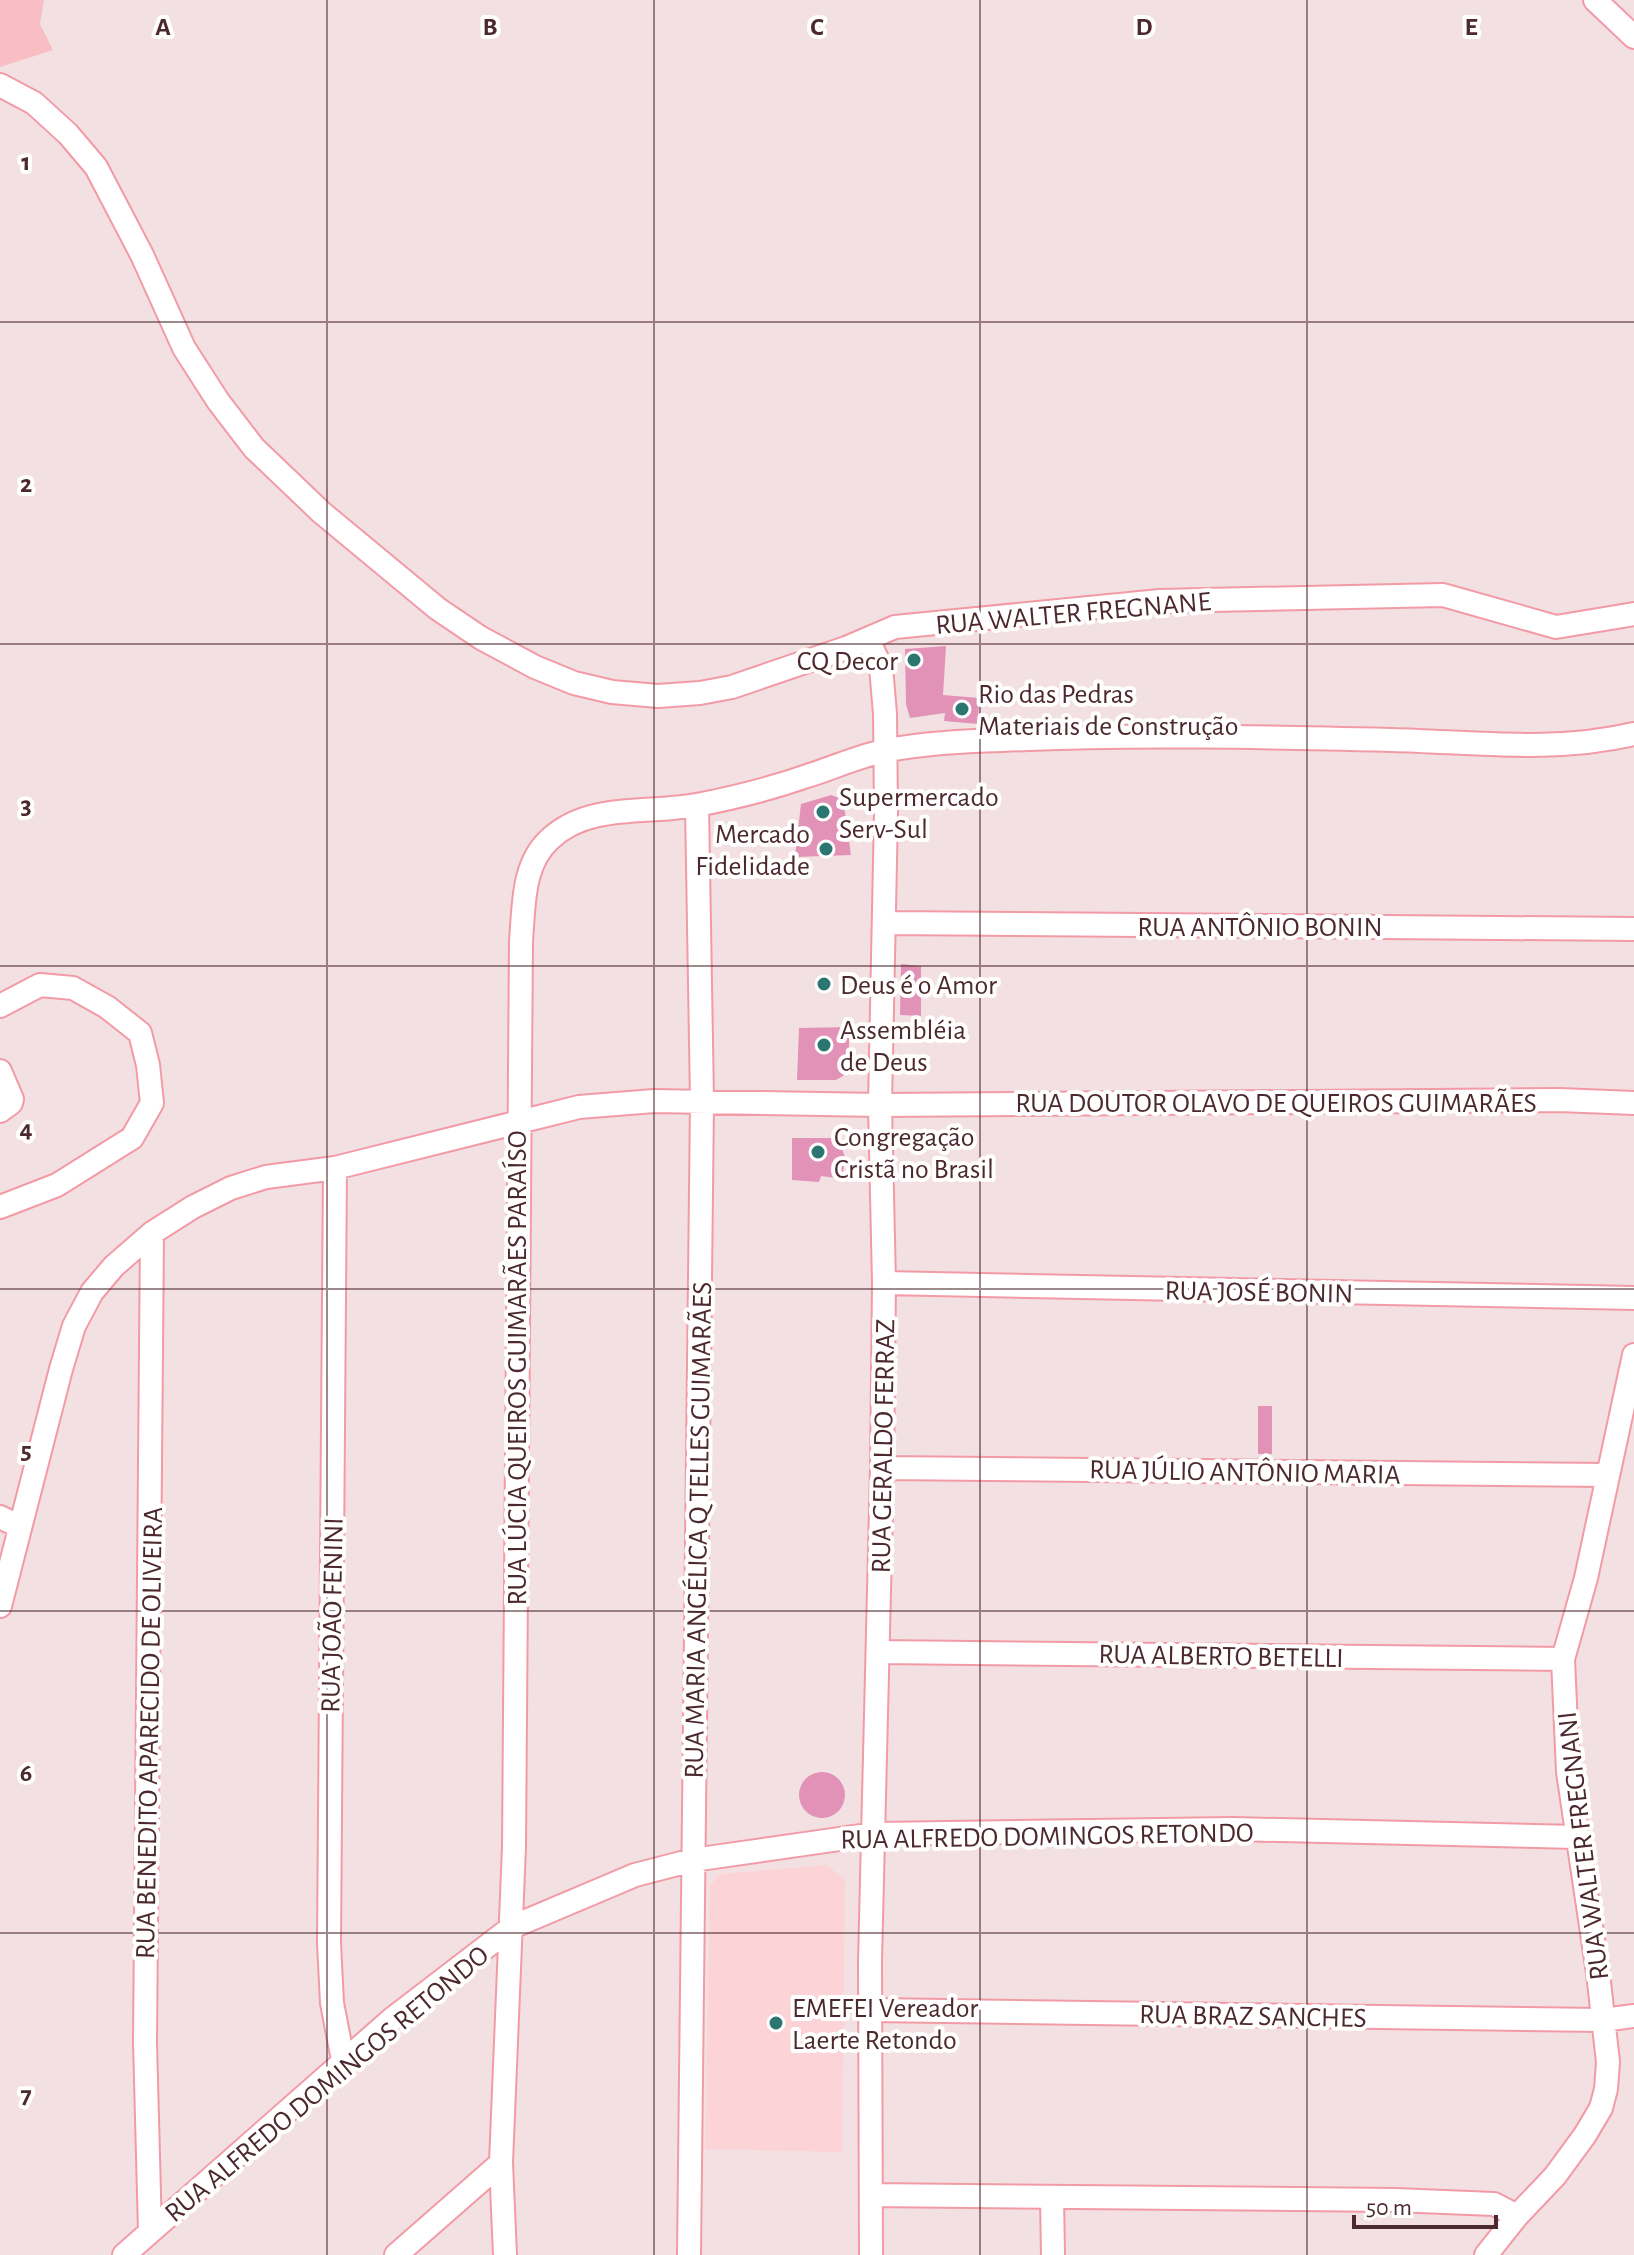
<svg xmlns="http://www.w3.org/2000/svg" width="1634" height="2255" font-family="'Alegreya Sans',sans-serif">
<rect width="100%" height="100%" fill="#f3e0e2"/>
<path fill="#fcd3d7" d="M 826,1865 L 845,1879 L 842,2152 L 705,2149 L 710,1885 L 721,1874 Z"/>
<path fill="#f8bec4" d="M 0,0 L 44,0 L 40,24 L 53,50 L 0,67 Z"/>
<path fill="#e192b6" d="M 946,646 L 943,695 L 979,698 L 978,724 L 944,721 L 945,713 L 910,718 L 906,704 L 905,649 Z
M 831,795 L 839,798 L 844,805 L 851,855 L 795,857 L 801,804 Z
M 901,964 L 921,966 L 921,1016 L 900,1015 Z
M 849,1027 L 849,1063 L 843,1076 L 836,1080 L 797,1080 L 799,1028 Z
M 792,1138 L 831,1138 L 841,1146 L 845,1157 L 842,1179 L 821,1176 L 819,1182 L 792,1180 Z
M 1258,1406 L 1272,1406 L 1272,1454 L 1258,1454 Z
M799 1795a23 23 0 1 1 46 0a23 23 0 1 1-46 0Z"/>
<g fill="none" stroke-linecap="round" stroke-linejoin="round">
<g stroke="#f29ba6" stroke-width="26">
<path id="minor" d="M 1595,0 L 1634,37
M 0,85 L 34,103 L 68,134 L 96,167 L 142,255 L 184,348 L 218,401 L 254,448 L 321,512 L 438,609 L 481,638 L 535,667 L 574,683 L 612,692 L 658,696 L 700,693 L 732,687 L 846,648 L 895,627 L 1160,601 L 1443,595 L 1556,627 L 1634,614
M 868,640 L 881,667 L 885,714 L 886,812 L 880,1105 L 884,1283 L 882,1468 L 870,1961 L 871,2255
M 886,923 L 1634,929
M 0,1006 L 40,985 L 73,988 L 107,1007 L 140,1033 L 148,1065 L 152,1103 L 132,1138 L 57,1185 L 0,1207
M 0,1071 L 12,1099 L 11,1103 L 0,1111
M 335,1168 L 329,1943 L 332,2003 L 343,2060
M 884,1283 L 1634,1298
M 882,1468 L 1608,1475
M 0,1517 L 20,1527
M 0,1606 L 61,1369 L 74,1326 L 92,1292 L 114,1266 L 152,1233 L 193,1207 L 231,1188 L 266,1177 L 335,1168 L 579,1107 L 654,1101 L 880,1105 L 1559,1100 L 1634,1103
M 879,1652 L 1563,1659
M 872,2010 L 1603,2020 L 1634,2016
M 871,2195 L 1395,2200 L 1494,2204 L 1517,2216
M 1052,2198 L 1053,2255
M 150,2232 L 145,2042 L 152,1233
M 124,2255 L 392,2019 L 512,1927 L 635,1875 L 693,1860 L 874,1834 L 1233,1829 L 1576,1837
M 396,2255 L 501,2163
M 505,2255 L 501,2163 L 514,1847 L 521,941 C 524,906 522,864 550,839 C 590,801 653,815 702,804 C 737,797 773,788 807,776 C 833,768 861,755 888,750 C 926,743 965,741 1003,740 C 1132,734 1263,737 1392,740 C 1473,742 1555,753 1634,734
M 689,2255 L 702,1101 L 697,806
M 1486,2255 L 1517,2216 L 1555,2176 L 1585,2135 L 1601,2108 L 1606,2089 L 1608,2062 L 1598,1973 L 1568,1772 L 1563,1659 L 1586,1578 L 1634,1355"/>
</g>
<use href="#minor" stroke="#fff" stroke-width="22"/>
</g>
<path fill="none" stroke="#4c292e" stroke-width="2" stroke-opacity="0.55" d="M 327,0 L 327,2255M 654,0 L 654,2255M 980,0 L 980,2255M 1307,0 L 1307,2255M 0,322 L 1634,322M 0,644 L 1634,644M 0,966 L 1634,966M 0,1289 L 1634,1289M 0,1611 L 1634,1611M 0,1933 L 1634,1933"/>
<g fill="#2c7672" stroke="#fff" stroke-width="3">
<circle cx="914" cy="660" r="8"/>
<circle cx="962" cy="709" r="8"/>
<circle cx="823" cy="812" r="8"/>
<circle cx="826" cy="849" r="8"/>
<circle cx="824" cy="984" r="8"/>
<circle cx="824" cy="1045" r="8"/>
<circle cx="818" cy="1152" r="8"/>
<circle cx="776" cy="2023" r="8"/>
</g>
<g text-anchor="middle" stroke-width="8" stroke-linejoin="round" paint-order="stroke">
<g font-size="28" fill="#4c292e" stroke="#fff">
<text transform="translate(1073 612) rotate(-5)" y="10">RUA WALTER FREGNANE</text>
<text x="1260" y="936">RUA ANTÔNIO BONIN</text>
<text x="1276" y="1112">RUA DOUTOR OLAVO DE QUEIROS GUIMARÃES</text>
<text transform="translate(1259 1291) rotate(1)" y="10">RUA JOSÉ BONIN</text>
<text transform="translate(516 1368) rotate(-90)" y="10">RUA LÚCIA QUEIROS GUIMARÃES PARAÍSO</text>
<text transform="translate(882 1446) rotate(-89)" y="10">RUA GERALDO FERRAZ</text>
<text transform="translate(1245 1471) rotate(1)" y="10">RUA JÚLIO ANTÔNIO MARIA</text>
<text transform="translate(697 1530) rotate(-89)" y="10">RUA MARIA ANGÉLICA Q TELLES GUIMARÃES</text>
<text transform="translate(331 1615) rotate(-89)" y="10">RUA JOÃO FENINI</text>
<text transform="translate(1221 1655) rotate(1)" y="10">RUA ALBERTO BETELLI</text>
<text transform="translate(148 1733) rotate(-89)" y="10">RUA BENEDITO APARECIDO DE OLIVEIRA</text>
<text transform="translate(1047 1835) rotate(-1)" y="10">RUA ALFREDO DOMINGOS RETONDO</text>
<text transform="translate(1582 1846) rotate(-97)" y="10">RUA WALTER FREGNANI</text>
<text transform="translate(1253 2015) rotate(1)" y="10">RUA BRAZ SANCHES</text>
<text transform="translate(326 2083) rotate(-40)" y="10">RUA ALFREDO DOMINGOS RETONDO</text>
</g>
<g font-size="28" fill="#4c292e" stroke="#fff" text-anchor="start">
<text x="898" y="670" text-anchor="end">CQ Decor</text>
<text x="978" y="703">Rio das Pedras<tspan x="978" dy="32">Materiais de Construção</tspan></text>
<text x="839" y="806">Supermercado<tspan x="839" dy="32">Serv-Sul</tspan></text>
<text x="810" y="843" text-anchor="end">Mercado<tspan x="810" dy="32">Fidelidade</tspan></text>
<text x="840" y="994">Deus é o Amor</text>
<text x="840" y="1039">Assembléia<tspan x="840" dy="32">de Deus</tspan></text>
<text x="834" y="1146">Congregação<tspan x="834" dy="32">Cristã no Brasil</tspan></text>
<text x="792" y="2017">EMEFEI Vereador<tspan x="792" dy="32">Laerte Retondo</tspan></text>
</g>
</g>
<g font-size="26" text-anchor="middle" font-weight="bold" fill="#4c292e" stroke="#fff" stroke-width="8" stroke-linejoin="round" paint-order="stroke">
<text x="163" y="35">A</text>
<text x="490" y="35">B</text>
<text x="817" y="35">C</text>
<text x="1144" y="35">D</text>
<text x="1471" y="35">E</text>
<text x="26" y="170">1</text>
<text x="26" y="492">2</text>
<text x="26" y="814">3</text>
<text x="26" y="1137">4</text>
<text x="26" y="1459">5</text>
<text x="26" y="1781">6</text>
<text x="26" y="2103">7</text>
</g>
<path d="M1354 2215v12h142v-12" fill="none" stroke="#4c292e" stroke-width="4"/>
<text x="1366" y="2215" font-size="24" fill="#4c292e" stroke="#ffffff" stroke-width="6" paint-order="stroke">50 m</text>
</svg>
